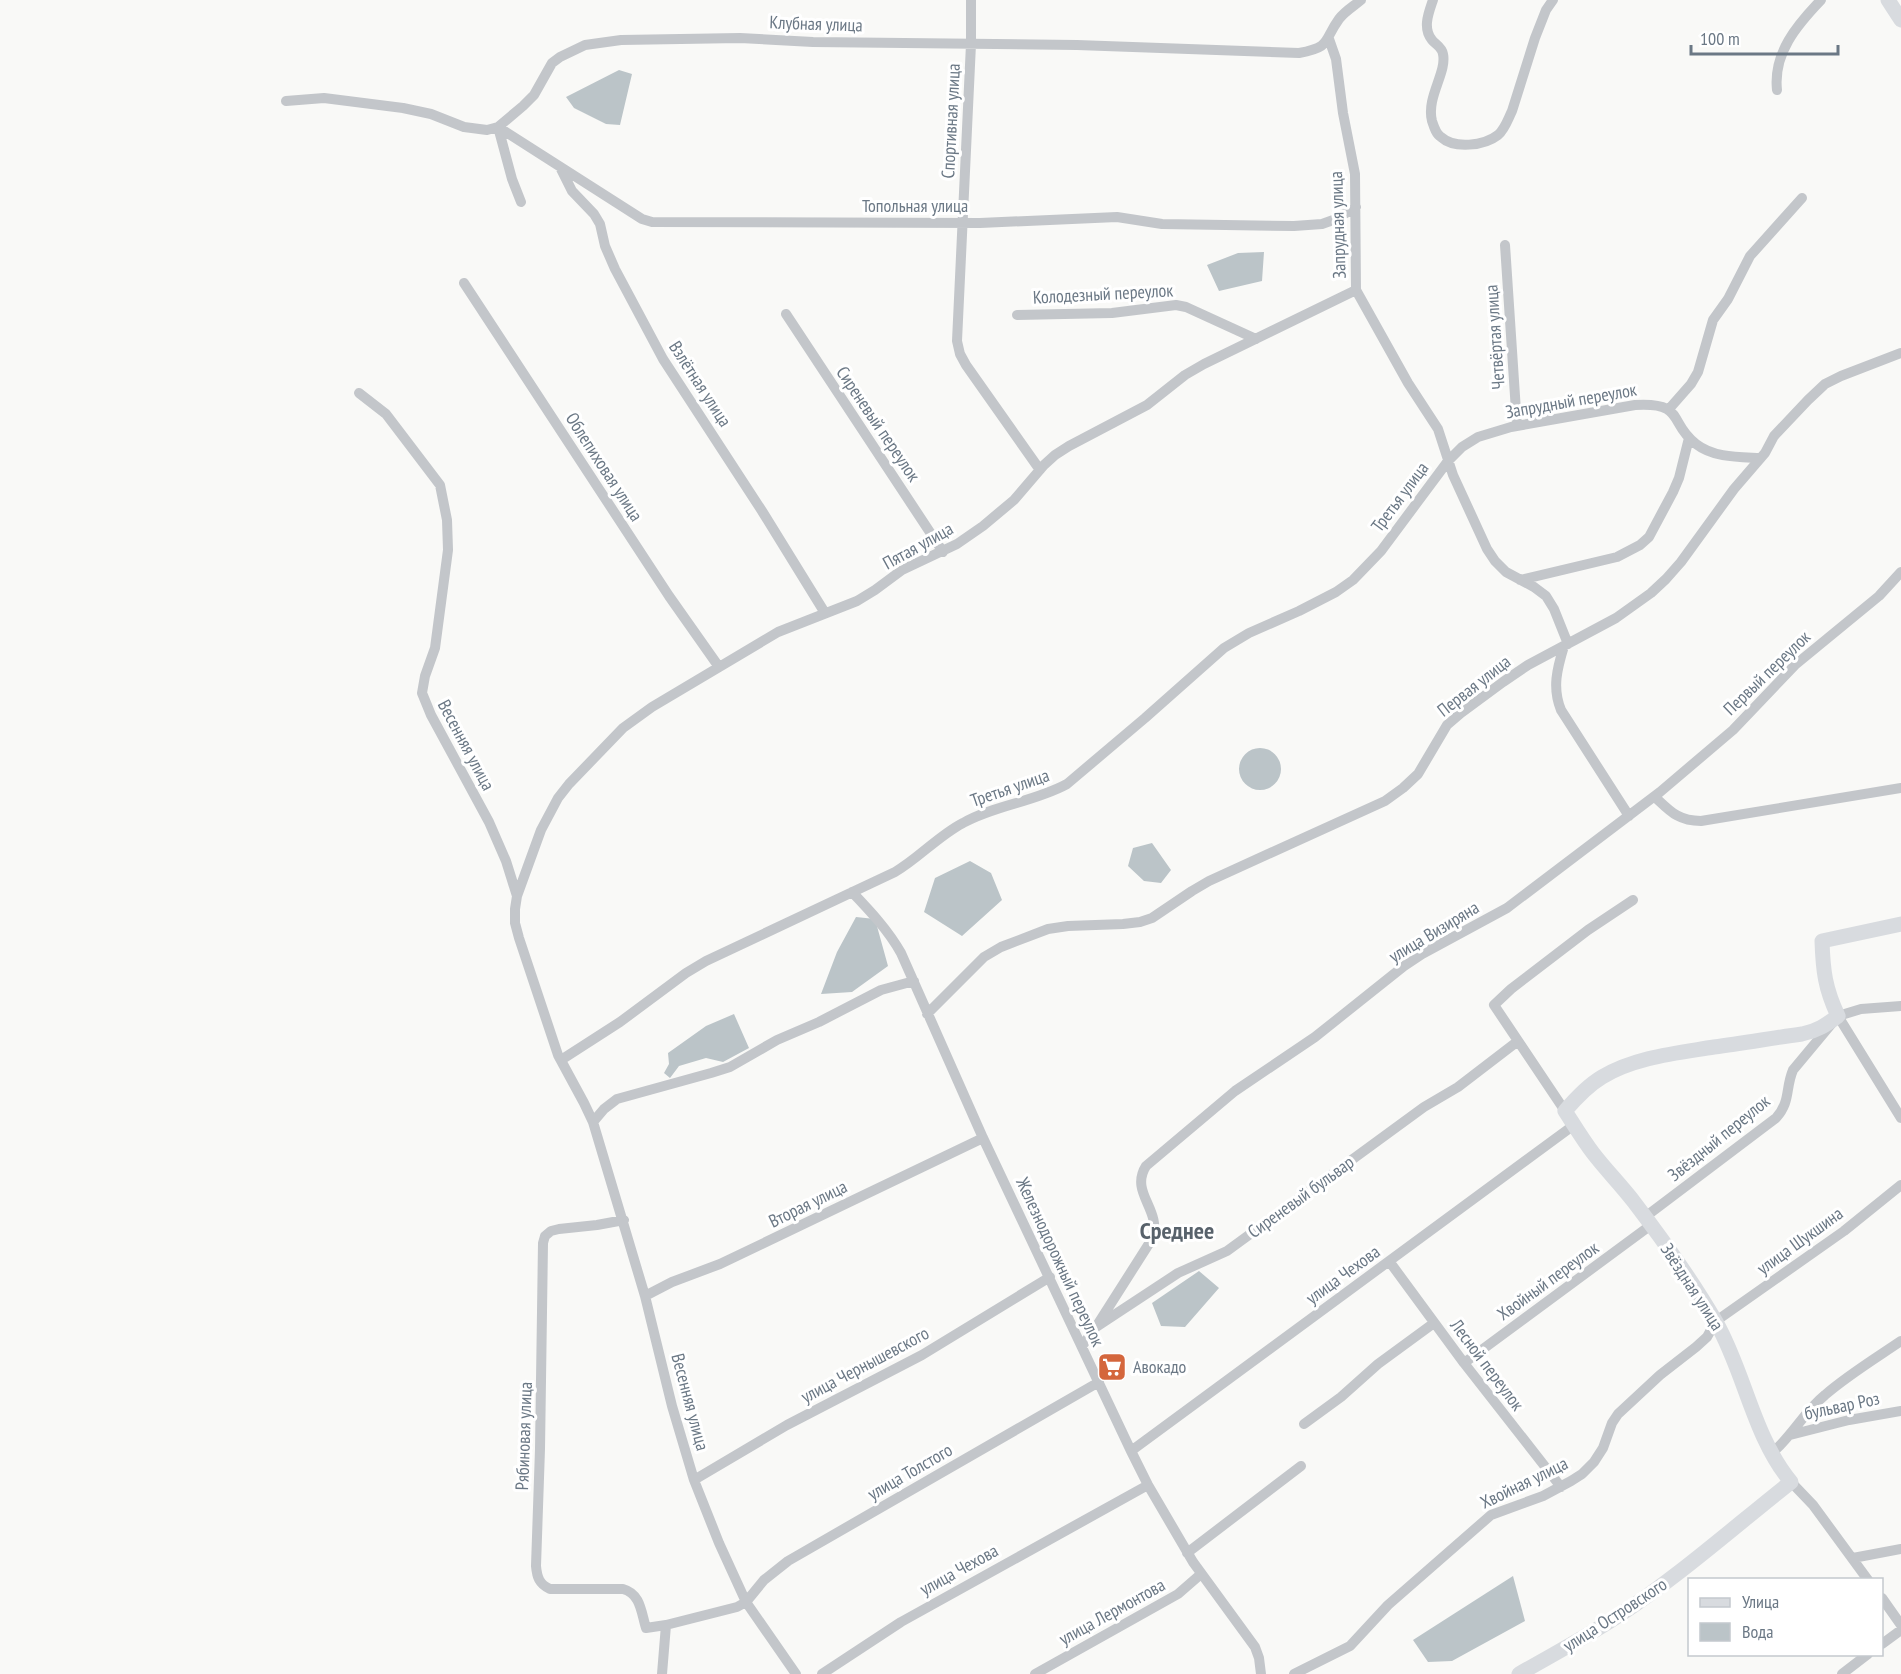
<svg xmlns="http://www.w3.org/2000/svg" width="1901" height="1674" font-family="'PT Sans Narrow',sans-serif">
<rect width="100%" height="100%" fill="#f9f9f7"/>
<path fill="#bbc4c8" d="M 619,70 L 632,74 L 620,125 L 606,124 L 574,108 L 566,97 Z
M 1264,252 L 1262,281 L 1219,291 L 1207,265 L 1238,253 Z
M1239 769a21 21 0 1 1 42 0a21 21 0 1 1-42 0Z
M 1152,843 L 1171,870 L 1161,883 L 1144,881 L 1128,866 L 1133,848 Z
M 970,861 L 991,873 L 1002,900 L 962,936 L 924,912 L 935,878 Z
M 856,917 L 875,919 L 888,966 L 852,992 L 821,994 L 837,952 Z
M 734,1014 L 749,1048 L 723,1062 L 706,1058 L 679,1066 L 670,1078 L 664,1073 L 669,1064 L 668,1053 L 706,1026 Z
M 1199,1271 L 1219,1288 L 1185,1327 L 1161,1326 L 1152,1303 Z
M 1513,1576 L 1525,1621 L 1452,1661 L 1428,1662 L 1413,1640 Z"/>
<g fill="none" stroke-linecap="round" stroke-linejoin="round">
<path stroke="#c3c6ca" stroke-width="10" d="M 971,0 L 971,44 L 957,341 L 960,354 L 966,365 L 1040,470
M 1433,0 C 1429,12 1422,28 1432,40 C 1435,44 1442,47 1443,54 C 1447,73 1426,97 1432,121 C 1434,127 1436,134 1441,137 C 1454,149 1484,146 1498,135 C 1505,129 1508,119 1512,111 L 1535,38 L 1546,10 L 1553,0
M 1329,39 L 1336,59 L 1343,113 L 1355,174 L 1356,290 L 1408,383 L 1438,429 L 1453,475 L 1487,549 L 1495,561 L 1506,572 L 1534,587 L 1546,596 L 1554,609 L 1568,644
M 1777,90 C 1773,53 1797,25 1821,0
M 286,101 L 324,98 L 403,108 L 431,114 L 464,127 L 487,130 L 498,127 L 523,106 L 534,95 L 552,63 L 560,57 L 585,45 L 621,40 L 740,38 L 813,42 L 1077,45 L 1299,53 C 1332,47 1323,41 1339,19 C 1345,11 1354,6 1361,0
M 498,127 L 642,219 L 652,222 L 980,223 L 1117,217 L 1162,224 L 1294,226 L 1322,224 L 1336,219 L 1356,207
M 498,127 L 512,179 L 521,202
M 561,169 L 572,191 L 594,214 L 600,224 L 605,246 L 615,269 L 663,359 L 762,511 L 825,613
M 1505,245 L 1517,426
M 464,283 L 669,596 L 719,667
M 786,314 L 943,552
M 1017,315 L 1112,313 L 1176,305 L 1186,307 L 1256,339
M 359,393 L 386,414 L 440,485 L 447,520 L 448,550 L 435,648 L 425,676 L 422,693 L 431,715 L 489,822 L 506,861 L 517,896
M 1669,409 L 1691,384 L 1698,372 L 1713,320 L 1728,299 L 1750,256 L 1802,198
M 1520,580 L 1617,557 L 1640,545 L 1649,537 L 1673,492 L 1679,478 L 1689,438
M 1564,646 C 1557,669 1552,688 1561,710 L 1629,816
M 1655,797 C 1670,811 1678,821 1701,821 L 1901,788
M 852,892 C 871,912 888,930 901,953 L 983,1138 L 1131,1451 L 1148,1485 L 1193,1562 L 1255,1647 L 1259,1658 L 1261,1674
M 927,1014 L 984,957 L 1001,947 L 1048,929 L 1068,926 L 1123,924 L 1140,922 L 1152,918 L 1192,891 L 1209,881 L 1385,801 L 1403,788 L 1418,774 L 1447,725 L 1461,713 L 1503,682 L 1528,665 L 1616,618 L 1651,593 L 1666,579 L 1681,562 L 1734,489 L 1765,453 L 1774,436 L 1808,400 L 1825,384 L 1841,376 L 1901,353
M 1838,1016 L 1901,1118
M 561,1060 L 620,1022 L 686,973 L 706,961 L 895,872 C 919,858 938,836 963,823 C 995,805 1034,802 1067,784 L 1145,718 L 1224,648 L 1249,633 L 1299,611 L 1336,592 L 1353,580 L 1381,551 L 1448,461 L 1462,447 L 1478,437 L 1511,427 L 1635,405 C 1686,402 1668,423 1696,444 C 1714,458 1739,457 1760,458
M 1565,1111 L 1494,1005 L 1511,989 L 1588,930 L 1633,900
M 593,1122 L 604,1109 L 617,1099 L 711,1073 L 730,1067 L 777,1040 L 819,1022 L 881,990 L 914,981
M 1645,1217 L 1776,1118 C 1791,1101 1785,1089 1793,1070 L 1838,1016 L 1861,1009 L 1901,1006
M 624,1220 L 597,1225 L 559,1229 L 551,1231 L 545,1236 L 543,1243 L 540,1449 L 536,1566 C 537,1577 539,1584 550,1589 L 623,1589 C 641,1594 641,1612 646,1628 L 666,1625 L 737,1607 L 746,1602 L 764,1580 L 788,1561 L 1099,1382
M 1389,1261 L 1464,1363 L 1561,1487
M 645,1296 L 672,1282 L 720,1264 L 983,1138
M 1096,1327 L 1152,1239 C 1163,1210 1129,1193 1146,1166 L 1235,1091 L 1315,1037 L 1404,966 L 1422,954 L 1507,908 L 1660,792 L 1733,730 L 1795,665 L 1879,596 L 1901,572
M 1082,1346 L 1096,1327 L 1178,1273 L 1227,1251 L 1424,1107 L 1458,1087 L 1518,1041
M 1464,1363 L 1651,1225
M 1304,1424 L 1341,1397 L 1378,1364 L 1434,1323
M 1790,1435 L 1849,1420 L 1901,1411
M 1131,1451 L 1574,1125
M 1772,1453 C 1792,1436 1804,1412 1825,1395 C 1848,1375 1876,1358 1901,1341
M 694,1480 L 787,1425 L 922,1355 L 1050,1277
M 1791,1482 L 1813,1505 L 1868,1580
M 1187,1553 L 1301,1466
M 1853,1558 L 1901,1549
M 1882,1598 L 1901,1625
M 1882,1644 L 1901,1630
M 662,1674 L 666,1625
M 796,1674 L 746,1602 L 719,1543 L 694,1480 L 672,1406 L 645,1296 L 593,1122 L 584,1103 L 558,1055 L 519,938 L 515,923 L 515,909 L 517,896 L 541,830 L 558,798 L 569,784 L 623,728 L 652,707 L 778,632 L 857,601 L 875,590 L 902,570 L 957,544 L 983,526 L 1014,500 L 1044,465 L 1055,455 L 1069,446 L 1147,405 L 1185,375 L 1204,364 L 1356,290
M 822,1674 L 901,1622 L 1148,1485
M 1035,1674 L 1178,1594 L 1201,1574
M 1294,1674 L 1350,1646 L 1388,1605 L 1491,1515 L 1543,1496 L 1571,1481 L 1582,1474 L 1594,1462 L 1603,1448 L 1612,1423 L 1618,1414 L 1660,1375 L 1696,1347 L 1707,1337 L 1716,1321 L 1844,1231 L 1901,1185
M 1842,1674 L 1868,1654"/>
<path stroke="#d8dbdf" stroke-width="15" d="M 1888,0 L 1901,20
M 1519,1674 C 1552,1655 1586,1637 1618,1616 C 1679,1576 1734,1527 1791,1482 C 1753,1436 1745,1373 1716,1322 C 1692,1280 1663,1240 1634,1202 C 1621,1185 1606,1170 1593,1153 C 1583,1140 1574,1125 1565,1111 C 1576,1098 1587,1086 1602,1077 C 1635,1057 1678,1053 1714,1047 C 1744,1043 1773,1038 1802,1034 C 1817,1031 1826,1025 1838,1016 C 1825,988 1823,971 1822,941 L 1901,924"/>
</g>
<defs>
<g id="supermarket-square" transform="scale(1.5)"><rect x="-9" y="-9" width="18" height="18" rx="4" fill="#d4663c" stroke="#fff"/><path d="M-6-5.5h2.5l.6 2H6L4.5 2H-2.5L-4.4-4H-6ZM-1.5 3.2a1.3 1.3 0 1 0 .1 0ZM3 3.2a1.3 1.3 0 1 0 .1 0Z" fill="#fff"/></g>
</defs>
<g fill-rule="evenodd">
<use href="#supermarket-square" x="1112" y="1367"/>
</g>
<g text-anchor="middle" stroke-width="6" stroke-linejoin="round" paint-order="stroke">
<g font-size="18" fill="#6b7885" stroke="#fff">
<text transform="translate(816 24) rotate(2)" y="6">Клубная улица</text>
<text transform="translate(951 121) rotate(-87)" y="6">Спортивная улица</text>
<text x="915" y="212">Топольная улица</text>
<text transform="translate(1338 225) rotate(-92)" y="6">Запрудная улица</text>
<text transform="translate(1103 294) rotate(-3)" y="6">Колодезный переулок</text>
<text transform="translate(1495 337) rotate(-94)" y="6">Четвёртая улица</text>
<text transform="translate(700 384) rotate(57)" y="6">Взлётная улица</text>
<text transform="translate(1571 401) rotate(-10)" y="6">Запрудный переулок</text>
<text transform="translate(878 424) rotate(56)" y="6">Сиреневый переулок</text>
<text transform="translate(604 467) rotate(57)" y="6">Облепиховая улица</text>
<text transform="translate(1400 497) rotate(-53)" y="6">Третья улица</text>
<text transform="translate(918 546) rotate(-29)" y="6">Пятая улица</text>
<text transform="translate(1767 673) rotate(-44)" y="6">Первый переулок</text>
<text transform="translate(1474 686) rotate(-38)" y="6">Первая улица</text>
<text transform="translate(466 745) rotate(62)" y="6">Весенняя улица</text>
<text transform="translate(1010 788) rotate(-19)" y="6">Третья улица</text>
<text transform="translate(1434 932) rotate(-31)" y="6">улица Визиряна</text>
<text transform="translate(1719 1138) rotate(-39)" y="6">Звёздный переулок</text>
<text transform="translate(1301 1197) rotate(-36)" y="6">Сиреневый бульвар</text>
<text transform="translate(808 1204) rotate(-26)" y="6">Вторая улица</text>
<text transform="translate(1800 1241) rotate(-36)" y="6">улица Шукшина</text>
<text transform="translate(1060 1262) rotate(65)" y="6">Железнодорожный переулок</text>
<text transform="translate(1343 1275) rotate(-36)" y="6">улица Чехова</text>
<text transform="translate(1548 1281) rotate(-36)" y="6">Хвойный переулок</text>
<text transform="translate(1692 1287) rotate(57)" y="6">Звёздная улица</text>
<text transform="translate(865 1365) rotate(-28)" y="6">улица Чернышевского</text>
<text transform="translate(1487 1365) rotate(53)" y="6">Лесной переулок</text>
<text transform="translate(690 1402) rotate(75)" y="6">Весенняя улица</text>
<text transform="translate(1842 1406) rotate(-12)" y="6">бульвар Роз</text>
<text transform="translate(524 1436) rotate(-88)" y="6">Рябиновая улица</text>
<text transform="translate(910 1472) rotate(-30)" y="6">улица Толстого</text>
<text transform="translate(1524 1483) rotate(-26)" y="6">Хвойная улица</text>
<text transform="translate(959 1570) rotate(-29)" y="6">улица Чехова</text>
<text transform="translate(1112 1612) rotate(-29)" y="6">улица Лермонтова</text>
<text transform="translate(1615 1615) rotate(-33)" y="6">улица Островского</text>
</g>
<g font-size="18" fill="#6b7885" stroke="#fff" text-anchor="start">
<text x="1133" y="1373">Авокадо</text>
</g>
<g font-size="24" font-weight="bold" fill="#58626b" stroke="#fff">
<text x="1177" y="1239">Среднее</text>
</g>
</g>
<rect x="1688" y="1578" width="195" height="78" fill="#ffffff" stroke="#c4c9ce" stroke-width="1.5"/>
<rect x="1700" y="1598" width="30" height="9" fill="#d8dbdf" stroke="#c4c9ce" stroke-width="1.5"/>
<text x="1742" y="1608" font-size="18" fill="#6b7885">Улица</text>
<rect x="1700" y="1623" width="30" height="18" fill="#bbc4c8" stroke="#c4c9ce" stroke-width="1.5"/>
<text x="1742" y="1638" font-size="18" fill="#6b7885">Вода</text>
<path d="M1691 45v9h147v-9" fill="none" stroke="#6b7885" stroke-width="3"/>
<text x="1700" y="45" font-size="18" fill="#6b7885" stroke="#ffffff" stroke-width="4.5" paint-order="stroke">100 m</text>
</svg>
